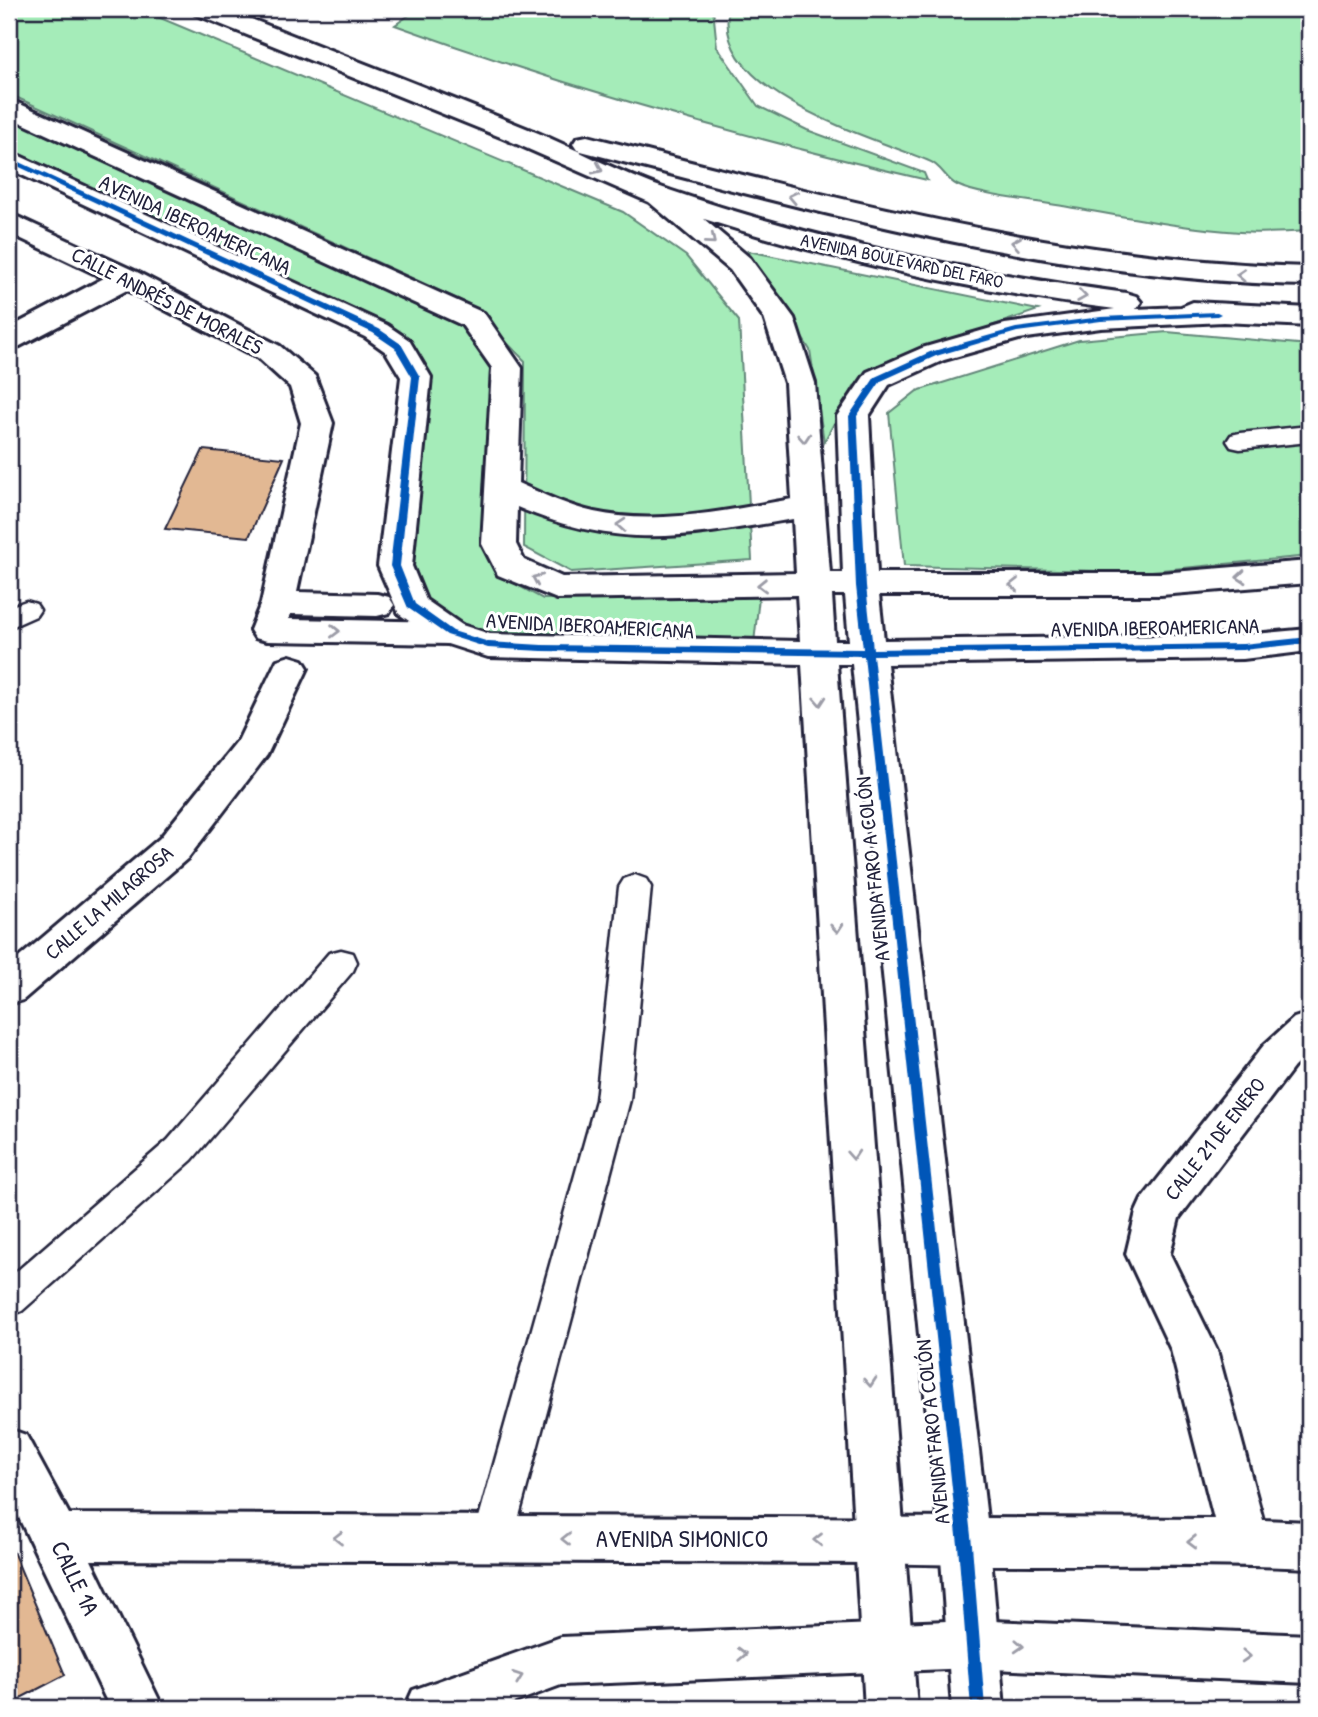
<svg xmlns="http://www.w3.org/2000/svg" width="1318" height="1717" font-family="'Patrick Hand',sans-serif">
<rect width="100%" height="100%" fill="#fff"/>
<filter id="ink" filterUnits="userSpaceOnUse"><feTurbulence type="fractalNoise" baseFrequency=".0143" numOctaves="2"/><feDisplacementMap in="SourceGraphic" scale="14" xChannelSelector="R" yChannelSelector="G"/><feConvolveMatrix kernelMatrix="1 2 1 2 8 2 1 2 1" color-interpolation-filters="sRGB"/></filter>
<g filter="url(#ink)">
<path fill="#a5ecb9" stroke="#64877a" stroke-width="2" d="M 9,9 L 139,9 L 623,212 L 686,256 L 739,321 L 752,560 L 571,572 L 524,547 L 525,361 L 469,304 L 9,94 Z
M 418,9 L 713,9 L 717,47 L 758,106 L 807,130 L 924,173 L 927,180 C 746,138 569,88 395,25 Z
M 729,9 L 1309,9 L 1309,231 C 1286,232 1263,234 1240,232 C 1177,228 1113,214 1050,204 C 1027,200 977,195 957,185 C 946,180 941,165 929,161 C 872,137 710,93 729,9 Z
M 9,112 L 469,330 L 492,369 L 499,575 L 543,599 L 759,597 L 754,643 L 498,638 L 455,626 L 420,601 L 405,567 L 405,342 L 9,153 Z
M 748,251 L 1038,310 L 930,347 L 854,386 L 824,442 L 810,350 Z
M 1167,332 L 1309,345 L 1309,556 L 1141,572 L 904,566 L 889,413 L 917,391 L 1079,340 Z"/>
<path fill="#e2b893" stroke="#22223b" stroke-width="2" d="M 203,450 L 284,458 L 249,537 L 165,529 Z
M 9,1542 L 65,1675 L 9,1704 Z"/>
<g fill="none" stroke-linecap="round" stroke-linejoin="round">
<g stroke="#22223b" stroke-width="5">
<path id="service" d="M 1309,426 L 1309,442 L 1240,449 L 1231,447 L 1227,441 L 1231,435 L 1240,433 Z
M 26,601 L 36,604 L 40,610 L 36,616 L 9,628 L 9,607 Z
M 635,875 L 646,879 L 651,887 L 630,1100 L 513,1539 L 507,1552 L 493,1558 L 479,1552 L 473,1539 L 596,1100 L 619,887 L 624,879 Z
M 341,950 L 353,953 L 357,962 L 353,971 L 192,1160 L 22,1311 L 9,1316 L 9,1278 L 168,1140 L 329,953 Z"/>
</g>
<g stroke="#22223b" stroke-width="6">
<path id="minor" d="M 9,213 L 137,272 L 280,346 L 315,376 L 333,423 L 297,592 L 377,594 L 389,597 L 394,605 L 389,613 L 377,616 L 291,614 L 289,619 L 450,622 L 462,625 L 467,633 L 462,641 L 450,644 L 267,641 L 255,638 L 250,630 L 261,603 L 301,423 L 290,387 L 258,358 L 127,290 L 20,346 L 9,349 L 9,328 L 104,278 L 9,233 Z
M 290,656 L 303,660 L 308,668 L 267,755 L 188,858 L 23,1000 L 9,1004 L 9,966 L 160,838 L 238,741 L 277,660 Z
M 1309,1013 L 1309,1053 L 1294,1067 L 1179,1218 L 1170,1254 L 1217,1350 L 1263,1520 L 1309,1522 L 1309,1568 C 1166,1561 1024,1568 881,1563 L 91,1560 L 163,1708 L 110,1708 L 9,1497 L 9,1429 L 26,1435 L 69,1514 L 1214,1519 L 1171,1350 L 1126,1254 L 1136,1212 L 1142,1199 L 1264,1045 L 1294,1018 Z
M 971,1620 L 1309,1635 L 1309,1683 L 971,1668 L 561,1685 L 499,1708 L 405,1708 L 413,1690 L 561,1637 Z"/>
</g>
<g stroke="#22223b" stroke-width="6">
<path id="tertiary" d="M 191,9 L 226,9 C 324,48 423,86 521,126 C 572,146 620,174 672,191 C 819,241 972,273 1126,293 L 1136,296 L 1141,302 L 1136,309 L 1181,307 L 1193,302 L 1309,308 L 1309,326 L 1223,322 L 1101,328 L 1019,339 L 944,360 L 889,385 L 869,416 L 877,573 L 1161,573 L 1309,561 L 1309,583 L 1161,595 L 879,595 L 884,640 L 1243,635 L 1309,629 L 1309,651 L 1243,659 L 887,664 L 990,1545 L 1004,1708 L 952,1708 L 940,1545 L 852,664 L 837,664 L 917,1708 L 865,1708 L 802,664 L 488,657 L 438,641 L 399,614 L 378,566 L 401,377 L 386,352 L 365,337 L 9,169 L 9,151 L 387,325 L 409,340 L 431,377 L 412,566 L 426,600 L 462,625 L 490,634 L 800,641 L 797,595 L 557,599 L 498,575 L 482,544 L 492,368 L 462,325 L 9,117 L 9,99 L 484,313 L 522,368 L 518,483 C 543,494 567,506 594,512 C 658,526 728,510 792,499 L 785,383 L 764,318 L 730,270 L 649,202 L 503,138 L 195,14 ZM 704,219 C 838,262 976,291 1115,309 L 1005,324 L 922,348 L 867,372 L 837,416 L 843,573 L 830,573 L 815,383 L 794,318 L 750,258 ZM 517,507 C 620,551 687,537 793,519 L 796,573 L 562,577 L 524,560 L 516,544 ZM 832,595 L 845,595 L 849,641 L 835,641 Z
M 587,136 C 824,195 1063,261 1309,267 L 1309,285 C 1063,281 814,211 577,150 L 573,144 L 577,138 Z"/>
</g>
<use href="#service" fill="#fff" fill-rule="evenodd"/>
<use href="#minor" fill="#fff" fill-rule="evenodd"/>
<use href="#tertiary" fill="#fff" fill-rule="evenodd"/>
<g stroke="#fff" stroke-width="5">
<path id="cycleway" d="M 9,157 L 379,329 L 401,344 L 420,377 L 400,566 L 415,604 L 453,631 L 489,642 L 542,645 L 863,649 L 856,586 L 849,416 L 875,377 L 930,352 L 1016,328 L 1101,317 L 1217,312 L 1221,314 L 1217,316 L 1101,321 L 1017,332 L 936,356 L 881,381 L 857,416 L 866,586 L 873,649 L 1243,644 L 1309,637 L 1309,643 L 1243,650 L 873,655 L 972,1545 L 985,1708 L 971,1708 L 958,1545 L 864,656 L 542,651 L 488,648 L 447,635 L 408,608 L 390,566 L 412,377 L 395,348 L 373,333 L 9,162 Z"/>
</g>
<use href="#cycleway" fill="#0057b8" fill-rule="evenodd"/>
</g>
<defs><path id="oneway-chevron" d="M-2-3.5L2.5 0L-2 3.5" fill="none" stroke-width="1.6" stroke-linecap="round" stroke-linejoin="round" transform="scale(1.75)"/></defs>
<g stroke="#9c9ca7">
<use href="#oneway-chevron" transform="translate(598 169) rotate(24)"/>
<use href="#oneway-chevron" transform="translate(793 197) rotate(-168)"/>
<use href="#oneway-chevron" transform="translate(711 240) rotate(40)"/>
<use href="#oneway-chevron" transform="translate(1016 243) rotate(-170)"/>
<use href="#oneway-chevron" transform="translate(1241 275) rotate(-177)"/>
<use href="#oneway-chevron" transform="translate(1082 296) rotate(8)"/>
<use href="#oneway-chevron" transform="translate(804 438) rotate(86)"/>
<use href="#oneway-chevron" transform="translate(621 525) rotate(-176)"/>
<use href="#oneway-chevron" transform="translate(1241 577) rotate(175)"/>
<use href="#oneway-chevron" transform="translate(537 579) rotate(-156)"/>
<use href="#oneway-chevron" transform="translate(762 585) rotate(179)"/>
<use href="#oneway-chevron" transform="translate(1014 585) rotate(180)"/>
<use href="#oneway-chevron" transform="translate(335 631) rotate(1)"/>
<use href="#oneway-chevron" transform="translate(820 701) rotate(86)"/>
<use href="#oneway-chevron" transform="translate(837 928) rotate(86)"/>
<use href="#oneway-chevron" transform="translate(853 1155) rotate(86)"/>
<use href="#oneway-chevron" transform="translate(870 1382) rotate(86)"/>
<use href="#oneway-chevron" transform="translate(338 1538) rotate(-180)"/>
<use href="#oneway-chevron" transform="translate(566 1539) rotate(-180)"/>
<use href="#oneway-chevron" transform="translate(818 1540) rotate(-180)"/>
<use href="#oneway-chevron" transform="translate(1192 1542) rotate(179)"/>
<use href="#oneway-chevron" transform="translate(1019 1646) rotate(3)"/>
<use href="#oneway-chevron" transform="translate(742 1654) rotate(-2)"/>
<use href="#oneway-chevron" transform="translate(1246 1656) rotate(3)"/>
<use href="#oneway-chevron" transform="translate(518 1677) rotate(-20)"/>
</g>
</g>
<g text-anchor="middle" stroke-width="6" stroke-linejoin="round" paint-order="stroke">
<g font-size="18" fill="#22223b" stroke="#fff">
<text transform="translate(902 261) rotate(12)" y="6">AVENIDA BOULEVARD DEL FARO</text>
</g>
<g font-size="21" fill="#22223b" stroke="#fff">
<text transform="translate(195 225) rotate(25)" y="7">AVENIDA IBEROAMERICANA</text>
<text transform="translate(167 301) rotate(27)" y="7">CALLE ANDRÉS DE MORALES</text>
<text transform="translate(590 626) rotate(3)" y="7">AVENIDA IBEROAMERICANA</text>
<text transform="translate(1155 628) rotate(-1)" y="7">AVENIDA IBEROAMERICANA</text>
<text transform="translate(873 869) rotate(-96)" y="7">AVENIDA FARO A COLÓN</text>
<text transform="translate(109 903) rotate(-41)" y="7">CALLE LA MILAGROSA</text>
<text transform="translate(1215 1139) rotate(-52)" y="7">CALLE 21 DE ENERO</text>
<text transform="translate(933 1432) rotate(-96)" y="7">AVENIDA FARO A COLÓN</text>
</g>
<g font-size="24" fill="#22223b" stroke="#fff">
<text x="682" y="1547">AVENIDA SIMONICO</text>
<text transform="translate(75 1578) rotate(64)" y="8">CALLE 1A</text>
</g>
</g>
<rect width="1318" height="1717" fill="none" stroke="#fff" stroke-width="35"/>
<rect x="18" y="18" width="1283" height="1682" fill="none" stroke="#22223b" stroke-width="2.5" filter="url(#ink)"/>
</svg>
